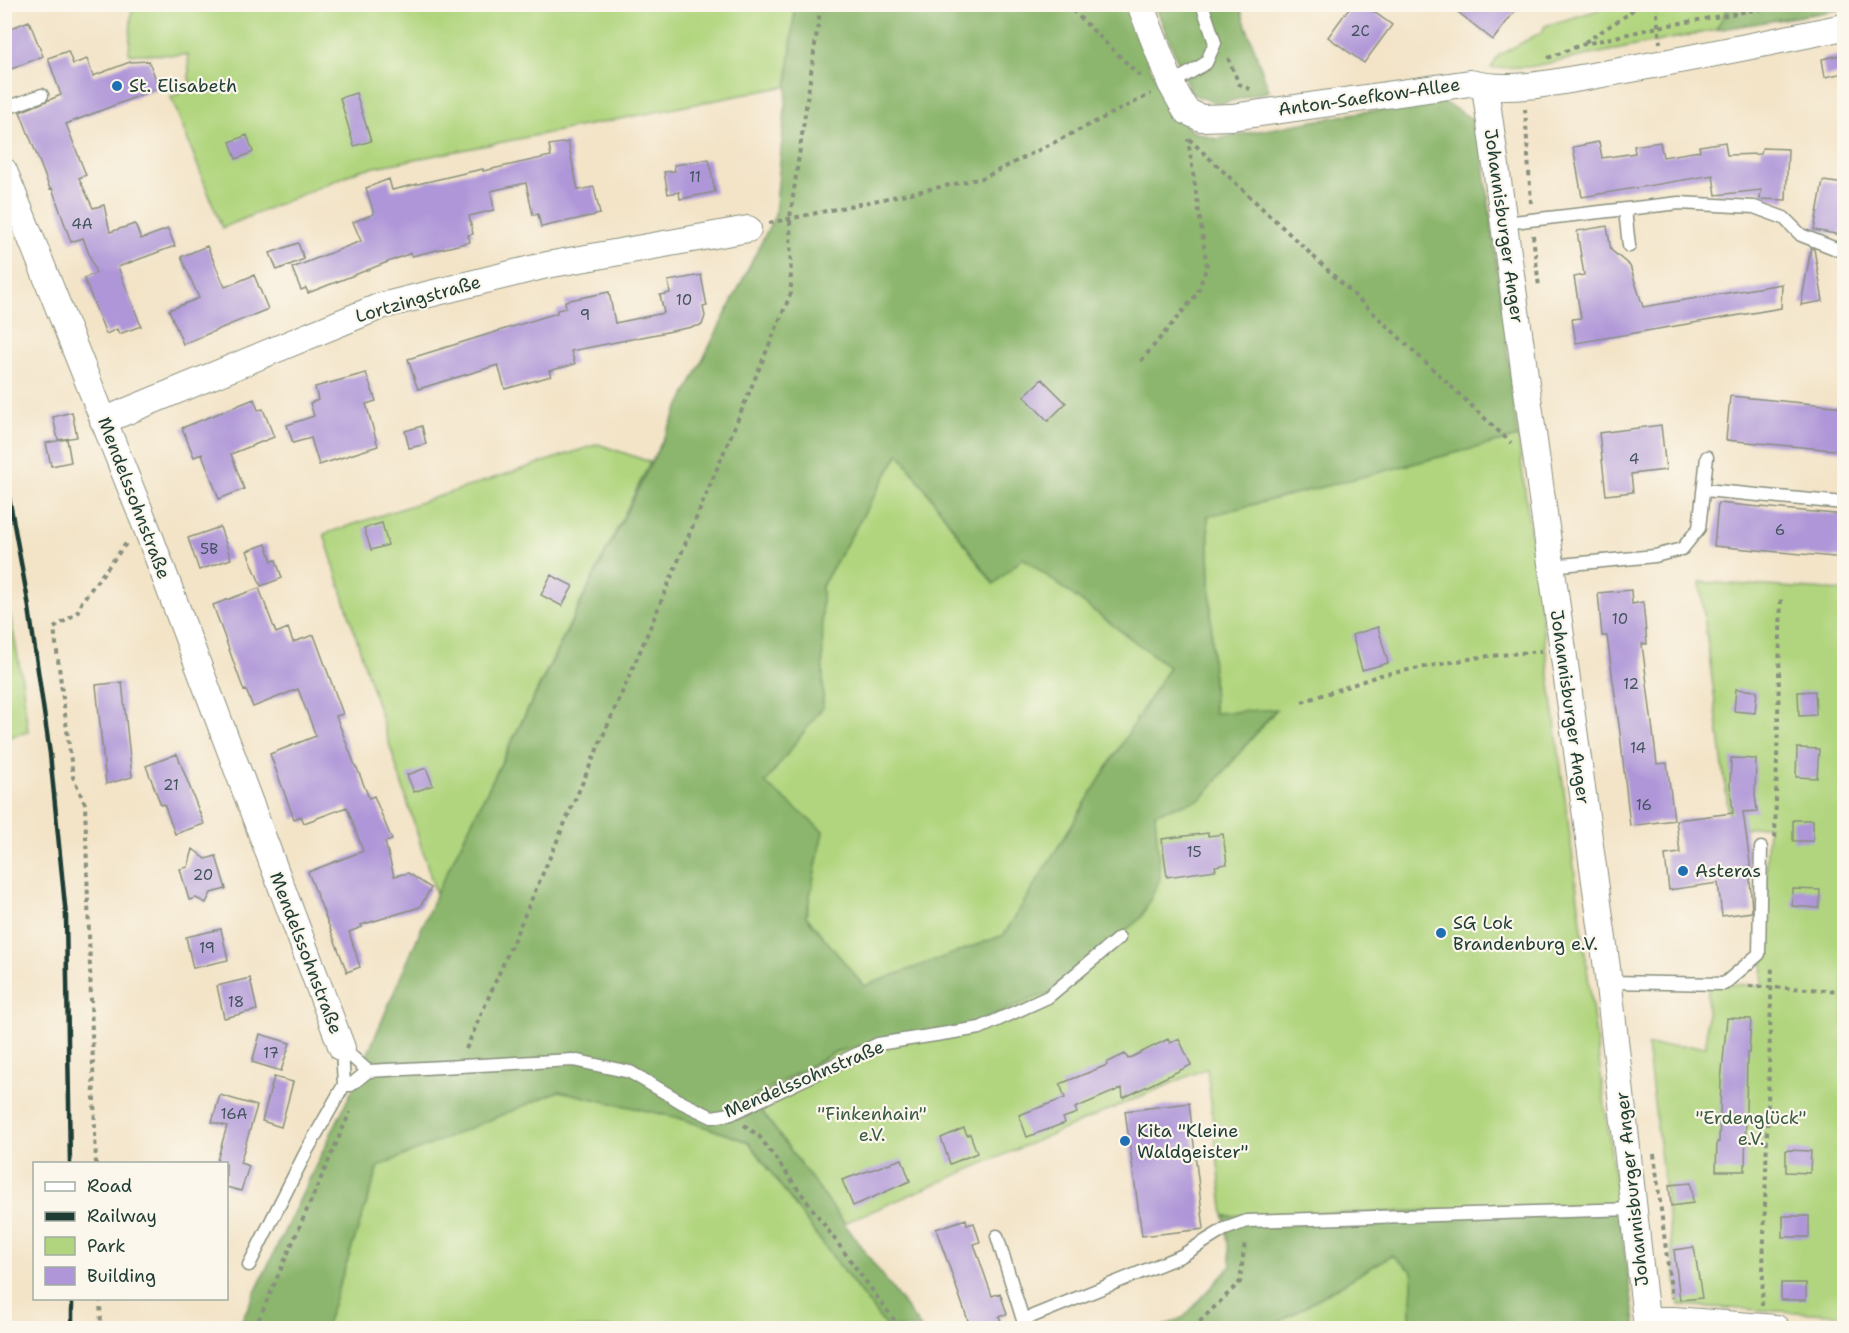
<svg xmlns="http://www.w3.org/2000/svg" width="1849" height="1333" font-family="'Shantell Sans',sans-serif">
<rect width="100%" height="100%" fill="#fbf7ec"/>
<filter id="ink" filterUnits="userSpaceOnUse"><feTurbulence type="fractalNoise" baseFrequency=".0167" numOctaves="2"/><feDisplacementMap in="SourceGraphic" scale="12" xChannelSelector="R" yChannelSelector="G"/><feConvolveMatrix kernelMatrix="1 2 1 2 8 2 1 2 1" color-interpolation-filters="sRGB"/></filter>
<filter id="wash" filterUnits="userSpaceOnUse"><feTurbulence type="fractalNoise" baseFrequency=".008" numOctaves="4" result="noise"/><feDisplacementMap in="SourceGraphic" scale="24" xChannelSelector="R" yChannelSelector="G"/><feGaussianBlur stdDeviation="1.35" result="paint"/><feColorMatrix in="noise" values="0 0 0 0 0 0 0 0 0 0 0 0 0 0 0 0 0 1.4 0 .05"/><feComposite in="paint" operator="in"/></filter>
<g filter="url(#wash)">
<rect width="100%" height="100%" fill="#f3e4c8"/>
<path fill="#b1d57e" stroke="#688959" stroke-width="1.5" d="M 132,5 L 795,5 L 787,86 L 360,170 L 222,228 L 171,97 L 190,89 L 188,55 L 129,54 Z
M 1611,5 L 1729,5 L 1716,30 L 1529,67 L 1491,68 L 1499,55 L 1542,32 L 1545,26 L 1612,6 Z
M 1518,437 L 1618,1206 L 1224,1216 L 1207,1068 L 844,1223 L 752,1098 L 837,1051 L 964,1027 L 1160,878 L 1155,813 L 1201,799 L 1276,710 L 1214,714 L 1208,516 Z
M 598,444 L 650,462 L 436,894 L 324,534 Z
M 899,453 L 993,584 L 1023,558 L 1169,667 L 1004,935 L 863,987 L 806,916 L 823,831 L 764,783 L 823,707 L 822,586 Z
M 1700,582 L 1844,591 L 1844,1315 L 1679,1305 L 1647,1046 L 1706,1046 L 1708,984 L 1762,985 L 1768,825 L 1731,831 Z
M 4,583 L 22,679 L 28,732 L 5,738 Z
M 559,1091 L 679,1118 L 749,1142 L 814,1232 L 887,1328 L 325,1328 L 379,1166 Z
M 1392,1255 L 1413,1272 L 1409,1328 L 1269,1328 Z"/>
<path fill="#8cb66d" stroke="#567a50" stroke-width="1.5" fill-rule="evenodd" d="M 795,5 L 1125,5 L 1164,99 L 1191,131 L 1216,139 L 1362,112 L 1445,103 L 1479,123 L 1518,437 L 1208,516 L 1214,713 L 1276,709 L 1201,799 L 1155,813 L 1160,879 L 1141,918 L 1050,992 L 964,1027 L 837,1051 L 752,1098 L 921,1328 L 887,1328 L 814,1232 L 749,1142 L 679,1118 L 559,1091 L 379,1166 L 325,1328 L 238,1328 L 354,1086 L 436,894 L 775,215 ZM 899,453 L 994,584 L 1023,558 L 1169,667 L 1004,935 L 864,986 L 806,916 L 823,831 L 765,783 L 823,707 L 822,586 Z
M 1155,5 L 1239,5 L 1269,91 L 1220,104 L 1191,94 Z
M 1729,5 L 1844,4 L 1844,9 L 1716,30 Z
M 1618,1206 L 1636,1328 L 1409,1328 L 1413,1272 L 1392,1255 L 1269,1328 L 1160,1328 L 1184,1317 L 1231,1266 L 1224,1216 Z"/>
<g id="blocks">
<path fill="#af96d8" d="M 1352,4 L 1363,4 L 1392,25 L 1364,63 L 1328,37 Z
M 1448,4 L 1520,4 L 1493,40 Z
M 29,21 L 43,56 L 9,70 L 4,59 L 4,31 Z
M 68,51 L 73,64 L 87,59 L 93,76 L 130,62 L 149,61 L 159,88 L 66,124 L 86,175 L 79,178 L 93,208 L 104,205 L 110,232 L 135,224 L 141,239 L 168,229 L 175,246 L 118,267 L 141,326 L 119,334 L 117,329 L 106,334 L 84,278 L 96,273 L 83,238 L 71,242 L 52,188 L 50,189 L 20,112 L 61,95 L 48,58 Z
M 1841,55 L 1844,73 L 1825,77 L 1822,59 Z
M 356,93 L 371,141 L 354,146 L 340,98 Z
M 247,135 L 253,152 L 236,159 L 230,142 Z
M 568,142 L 578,190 L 594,187 L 600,214 L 541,227 L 538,214 L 533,215 L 526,183 L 491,191 L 494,210 L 469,216 L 473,234 L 468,235 L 470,242 L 412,256 L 411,253 L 308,293 L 306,288 L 301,290 L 292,268 L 361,241 L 353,222 L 374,214 L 366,188 L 389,179 L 392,190 L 469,172 L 483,169 L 483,171 L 551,156 L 549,145 Z
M 1599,142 L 1602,158 L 1635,153 L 1634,146 L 1660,142 L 1663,157 L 1700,151 L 1699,146 L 1725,142 L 1727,155 L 1761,154 L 1762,148 L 1788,149 L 1786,200 L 1760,199 L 1761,190 L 1716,195 L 1713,175 L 1582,197 L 1573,147 Z
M 709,159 L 715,192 L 680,199 L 679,192 L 668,194 L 664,172 L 675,171 L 674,165 Z
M 1823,181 L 1845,184 L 1845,230 L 1842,229 L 1841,235 L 1814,230 Z
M 1607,226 L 1611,250 L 1630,266 L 1643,307 L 1782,284 L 1781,308 L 1576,343 L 1572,319 L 1581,318 L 1574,277 L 1584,275 L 1577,231 Z
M 298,243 L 304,259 L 277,270 L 270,253 Z
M 207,246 L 225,287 L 254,275 L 268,309 L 183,344 L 169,310 L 199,298 L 181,257 Z
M 1811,248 L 1814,249 L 1823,301 L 1801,305 Z
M 701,275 L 707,306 L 703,307 L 705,316 L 702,325 L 571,351 L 575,364 L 549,371 L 551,376 L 505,389 L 498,365 L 418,389 L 415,381 L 408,359 L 557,313 L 557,310 L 566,308 L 565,301 L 609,292 L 615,323 L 664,313 L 660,295 L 670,293 L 668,281 Z
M 366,373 L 376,401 L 366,404 L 378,446 L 319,465 L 311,438 L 293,443 L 287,425 L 314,416 L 310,403 L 318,400 L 315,387 Z
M 1042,379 L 1066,403 L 1048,421 L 1024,396 Z
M 1730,396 L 1845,407 L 1845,451 L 1726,440 Z
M 254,399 L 258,410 L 263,409 L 274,437 L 231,454 L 244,489 L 219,499 L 202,454 L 194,457 L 182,428 Z
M 72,412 L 77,437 L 58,440 L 53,417 Z
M 1661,425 L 1666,470 L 1631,474 L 1633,492 L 1606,495 L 1599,433 Z
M 422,426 L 426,444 L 409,448 L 405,431 Z
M 67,439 L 71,462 L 51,466 L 46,443 Z
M 1718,503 L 1845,515 L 1845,558 L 1714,546 Z
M 382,523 L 388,545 L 371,550 L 364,528 Z
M 220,527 L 231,559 L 199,570 L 188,538 Z
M 266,544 L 272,561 L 276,560 L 282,578 L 261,586 L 247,551 Z
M 551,575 L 573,586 L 562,606 L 541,595 Z
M 259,588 L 276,633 L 288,628 L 293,642 L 314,635 L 343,714 L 336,716 L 356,768 L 357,768 L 369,798 L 374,796 L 392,840 L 385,842 L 394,876 L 408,873 L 431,888 L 420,907 L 361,925 L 362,927 L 349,932 L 360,967 L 347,972 L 308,872 L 363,851 L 347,807 L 304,823 L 301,816 L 294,819 L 270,754 L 316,736 L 298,689 L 253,707 L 246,690 L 244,691 L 213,605 Z
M 1631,590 L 1632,604 L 1643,602 L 1647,644 L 1642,644 L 1657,764 L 1667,763 L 1674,820 L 1630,826 L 1620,733 L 1607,636 L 1602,636 L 1598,593 Z
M 1378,627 L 1388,663 L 1362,670 L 1352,635 Z
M 122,682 L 132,777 L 106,784 L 96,685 Z
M 1736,689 L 1757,691 L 1755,713 L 1734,711 Z
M 1815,691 L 1816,715 L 1799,716 L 1798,692 Z
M 1797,748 L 1819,749 L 1817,778 L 1796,777 Z
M 177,754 L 204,824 L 175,834 L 164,804 L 161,805 L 146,766 Z
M 1731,758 L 1756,759 L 1755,795 L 1757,811 L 1743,812 L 1752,878 L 1750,879 L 1752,912 L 1722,916 L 1718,883 L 1669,890 L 1665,855 L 1680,853 L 1676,820 L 1733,813 L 1730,784 Z
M 426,768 L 433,785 L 414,792 L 407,775 Z
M 1793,820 L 1813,820 L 1813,841 L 1793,841 Z
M 1208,833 L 1208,836 L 1223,834 L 1227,864 L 1215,866 L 1216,870 L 1167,877 L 1162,839 Z
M 193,849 L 206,859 L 216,856 L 226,889 L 211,893 L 206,903 L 196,898 L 189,900 L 180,869 L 188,867 Z
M 1793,889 L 1820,890 L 1819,908 L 1792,906 Z
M 221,929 L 228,960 L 193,968 L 186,937 Z
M 250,978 L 257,1010 L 224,1018 L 217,986 Z
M 1727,1018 L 1751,1019 L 1749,1053 L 1747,1053 L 1745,1171 L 1716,1171 L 1717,1142 L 1719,1142 L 1721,1082 Z
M 260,1034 L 290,1043 L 281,1071 L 252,1062 Z
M 1168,1039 L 1170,1043 L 1179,1039 L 1191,1065 L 1123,1098 L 1122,1088 L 1075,1108 L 1077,1113 L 1063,1118 L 1065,1123 L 1027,1137 L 1019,1115 L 1065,1098 L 1060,1084 L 1107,1065 L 1106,1063 L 1125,1054 L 1128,1059 Z
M 274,1077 L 293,1082 L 281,1127 L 262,1121 Z
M 220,1095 L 257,1106 L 240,1163 L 249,1166 L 241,1191 L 226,1187 L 226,1164 L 216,1164 L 227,1126 L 212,1122 Z
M 1189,1103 L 1204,1229 L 1142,1236 L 1125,1111 Z
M 964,1128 L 967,1135 L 970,1134 L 977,1153 L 950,1164 L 941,1138 Z
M 1786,1150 L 1811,1151 L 1810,1173 L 1786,1172 Z
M 902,1159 L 910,1181 L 853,1206 L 842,1180 Z
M 1691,1183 L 1693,1203 L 1671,1206 L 1669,1185 Z
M 1783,1216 L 1809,1216 L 1809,1237 L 1783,1237 Z
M 966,1219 L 967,1225 L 974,1223 L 980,1242 L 974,1244 L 992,1296 L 1000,1293 L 1007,1314 L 999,1317 L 1002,1323 L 987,1329 L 971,1329 L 936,1229 Z
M 1694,1247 L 1702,1298 L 1680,1300 L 1674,1250 Z
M 1781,1283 L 1806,1283 L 1806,1300 L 1781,1300 Z"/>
</g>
</g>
<g filter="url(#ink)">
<use href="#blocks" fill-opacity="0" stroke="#89907e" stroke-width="1.5"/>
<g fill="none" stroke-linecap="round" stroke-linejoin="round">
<g stroke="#89907e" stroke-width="15">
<path id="lane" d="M 1171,84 L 1206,63 L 1215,43 L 1202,4
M 4,109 L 42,95
M 1625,210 L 1629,246
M 1504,223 L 1679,203 L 1754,207 L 1784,218 L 1801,235 L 1844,252
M 1705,490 L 1844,503
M 1551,566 L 1655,556 L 1682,549 L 1699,528 L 1707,457
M 1608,982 L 1724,984 L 1759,954 L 1761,848
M 342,1048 L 368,1071 L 573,1060 L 630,1072 L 683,1103 L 712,1117 L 731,1114 L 878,1044 L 980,1028 L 1048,997 L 1119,938
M 344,1085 L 351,1085 L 368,1071
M 997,1236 L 1023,1320 L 1181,1256 L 1225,1229 L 1247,1221 L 1633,1209
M 249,1265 L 306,1152 L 344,1085 L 342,1048"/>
</g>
<g stroke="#89907e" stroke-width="28">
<path id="street" d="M 1140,4 L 1171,84 L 1186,111 L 1201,118 L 1232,117 L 1470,83 C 1511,93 1557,82 1597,75 C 1680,61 1762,44 1844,27
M 1485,87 L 1607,968 L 1647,1328
M 4,171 L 147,529 L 342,1048
M 103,421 L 381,306 L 547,265 L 748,229
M 1646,1320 L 1674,1320 L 1776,1328"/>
</g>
<path stroke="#89907e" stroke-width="4" stroke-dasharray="4.5 4.5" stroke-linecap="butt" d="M 1066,4 L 1143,79
M 1656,4 L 1660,43
M 1585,42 L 1630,13 L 1637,4
M 1228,58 L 1239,84 L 1252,90
M 1548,58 L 1581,45 L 1658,27 L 1790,4
M 1525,109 L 1531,203
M 1189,139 L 1511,443
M 769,223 L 983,178 L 1151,94
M 1533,235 L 1539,287
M 1141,361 L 1197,294 L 1207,266 L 1188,139
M 1302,702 L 1381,675 L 1480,657 L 1541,651
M 1775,838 L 1781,595
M 1749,986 L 1844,991
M 466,1049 L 641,649 L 791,293 L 790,217 L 821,4
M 744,1125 L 759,1136 L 900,1328
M 1654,1154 L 1672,1298
M 96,1164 L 85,804 L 73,777 L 54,628 L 77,613 L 82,601 L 128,541
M 100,1298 L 101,1328
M 1762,1306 L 1772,965
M 255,1328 L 350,1112
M 1193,1328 L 1240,1282 L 1245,1240"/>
<use href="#lane" stroke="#fff" stroke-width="12"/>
<use href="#street" stroke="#fff" stroke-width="26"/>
<path stroke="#1f3d34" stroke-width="4.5" d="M 4,470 L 28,601 L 50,754 L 66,916 L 70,1164
M 72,1298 L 72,1328"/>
</g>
</g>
<g fill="#1f6fb2" stroke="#fbf7ec" stroke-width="2">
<circle cx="117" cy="86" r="6"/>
<circle cx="1683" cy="871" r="6"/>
<circle cx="1441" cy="933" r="6"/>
<circle cx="1125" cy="1141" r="6"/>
</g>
<g text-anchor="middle" stroke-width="4.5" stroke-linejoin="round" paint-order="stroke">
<g font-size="15" fill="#43535d">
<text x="1360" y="36">2C</text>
<text x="695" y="182">11</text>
<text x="82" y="229">4A</text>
<text x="684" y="305">10</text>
<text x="585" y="320">9</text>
<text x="1634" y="464">4</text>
<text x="1780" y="535">6</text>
<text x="209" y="554">5B</text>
<text x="1620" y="624">10</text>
<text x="1631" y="689">12</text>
<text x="1638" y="753">14</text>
<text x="171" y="790">21</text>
<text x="1644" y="810">16</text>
<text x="1194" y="857">15</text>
<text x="203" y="880">20</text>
<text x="207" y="953">19</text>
<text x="236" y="1007">18</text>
<text x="271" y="1058">17</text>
<text x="234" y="1119">16A</text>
</g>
<g font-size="18" fill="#1f3d34" stroke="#fbf7ec" text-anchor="start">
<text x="129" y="92">St. Elisabeth</text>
<text x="1695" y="877">Asteras</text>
<text x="1453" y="929">SG Lok<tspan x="1453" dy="21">Brandenburg e.V.</tspan></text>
<text x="1137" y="1137">Kita "Kleine<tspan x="1137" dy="21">Waldgeister"</tspan></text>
</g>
<g font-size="18" fill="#1f3d34" stroke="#fbf7ec">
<text transform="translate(1369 97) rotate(-8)" y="6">Anton-Saefkow-Allee</text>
<text transform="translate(1504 226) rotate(82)" y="6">Johannisburger Anger</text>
<text transform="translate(418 299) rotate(-16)" y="6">Lortzingstraße</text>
<text transform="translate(134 498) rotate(69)" y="6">Mendelssohnstraße</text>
<text transform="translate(1570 707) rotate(82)" y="6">Johannisburger Anger</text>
<text transform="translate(306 953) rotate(69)" y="6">Mendelssohnstraße</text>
<text transform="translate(804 1079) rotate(-23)" y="6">Mendelssohnstraße</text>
<text transform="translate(1632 1189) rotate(-96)" y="6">Johannisburger Anger</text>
</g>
<g font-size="18" fill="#3c5b43" stroke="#fbf7ec">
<text x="872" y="1120">"Finkenhain"<tspan x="872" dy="21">e.V.</tspan></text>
<text x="1751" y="1124">"Erdenglück"<tspan x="1751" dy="21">e.V.</tspan></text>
</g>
</g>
<rect width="1849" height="1333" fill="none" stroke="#fbf7ec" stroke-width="24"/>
<rect x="33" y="1162" width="195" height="138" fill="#fbf7ec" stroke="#a3ada2" stroke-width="1.5"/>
<rect x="45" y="1182" width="30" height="9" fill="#ffffff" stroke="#a3ada2" stroke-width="1.5"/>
<text x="87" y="1192" font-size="18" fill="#1f3d34">Road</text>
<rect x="45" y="1212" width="30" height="9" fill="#1f3d34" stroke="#a3ada2" stroke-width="1.5"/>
<text x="87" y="1222" font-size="18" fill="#1f3d34">Railway</text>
<rect x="45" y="1237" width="30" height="18" fill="#b1d57e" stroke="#a3ada2" stroke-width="1.5"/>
<text x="87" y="1252" font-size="18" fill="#1f3d34">Park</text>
<rect x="45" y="1267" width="30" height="18" fill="#af96d8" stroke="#a3ada2" stroke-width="1.5"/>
<text x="87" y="1282" font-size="18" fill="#1f3d34">Building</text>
</svg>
